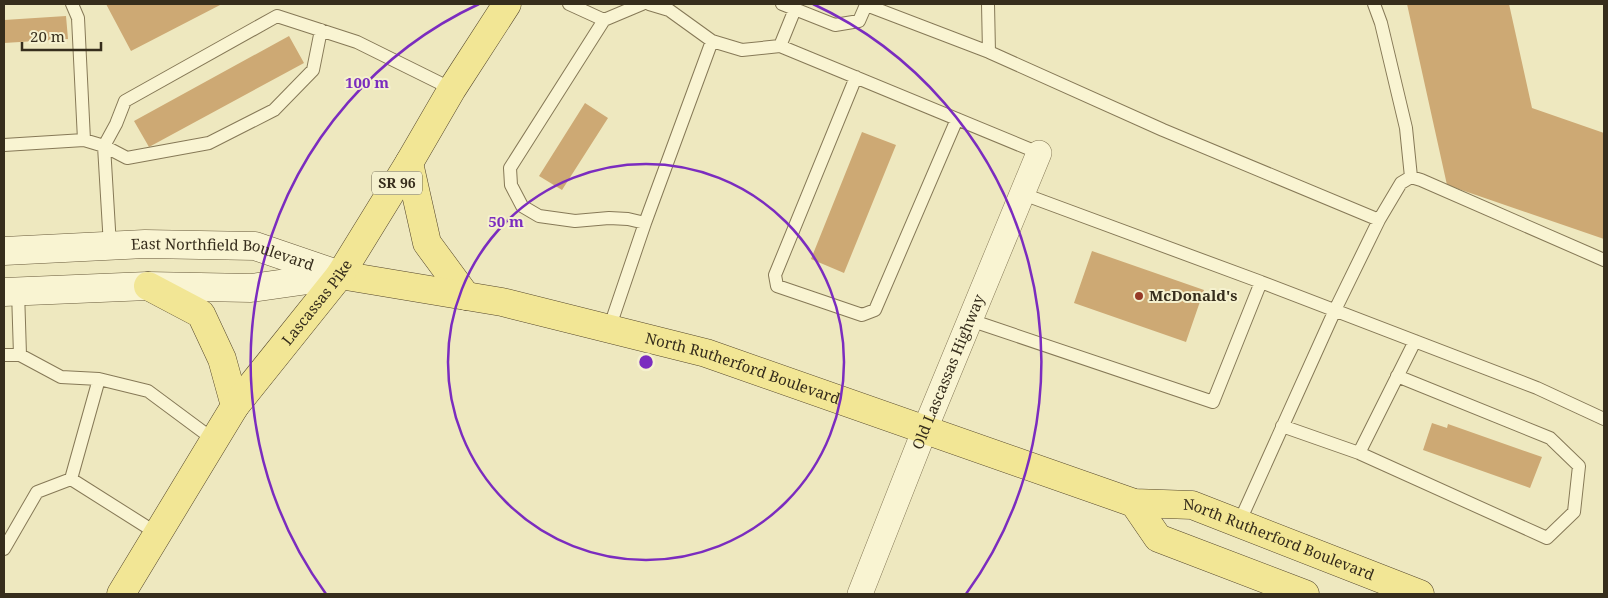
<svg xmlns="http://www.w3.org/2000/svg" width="1608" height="598" font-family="'Noto Serif',serif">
<rect width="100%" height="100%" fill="#eee8bf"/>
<path fill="#cda974" d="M 106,4 L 222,4 L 131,51 Z
M 1407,4 L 1509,4 L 1532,108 L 1604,133 L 1604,239 L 1447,185 Z
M 66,16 L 68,39 L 4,43 L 4,20 Z
M 289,36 L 304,63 L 149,147 L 134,121 Z
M 585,103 L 608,118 L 562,190 L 539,176 Z
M 862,132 L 896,145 L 844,273 L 811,259 Z
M 1092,251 L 1204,290 L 1186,342 L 1074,303 Z
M 1432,423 L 1447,428 L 1448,424 L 1542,457 L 1530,488 L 1423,450 Z"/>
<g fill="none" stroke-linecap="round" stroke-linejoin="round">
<g stroke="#867957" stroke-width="14">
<path id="lane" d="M 72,4 L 78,18 L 84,140
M 569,4 L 604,20
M 642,4 L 604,20 L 510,168 L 511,185 L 522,206 L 539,216 L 575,221 L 609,218 L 628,219 L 645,223
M 649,4 L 669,10 L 712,41 L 742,50 L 780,46 L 795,9
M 782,4 L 835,25 L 859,21 L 866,5 L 989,52
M 988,4 L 989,52 L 1163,130 L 1379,220
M 1374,4 L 1381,23 L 1406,128 L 1411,177
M 780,46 L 1039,153
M 856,77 L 775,275 L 777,286 L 862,315 L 875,310 L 957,119
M 4,145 L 84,140 L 104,146 L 127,158 L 209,143 L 274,110 L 313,70 L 321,30
M 110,246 L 104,146 L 116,124 L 125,101 L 277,16 L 357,42 L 452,89
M 1261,282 L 1537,388 L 1604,419
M 970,320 L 1213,402 L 1261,282 L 1023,194
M 609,329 L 645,223 L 712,41
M 4,355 L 20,355 L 18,291
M 20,355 L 61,377 L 99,379 L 148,391 L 214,440
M 1282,426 L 1359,453 L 1415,341
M 1359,453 L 1547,538 L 1574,512 L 1579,466 L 1550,438 L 1397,376
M 71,479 L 158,534
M 1239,523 L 1335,310 L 1379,220 L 1401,183 L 1411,177 L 1421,180 L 1604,260
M 4,549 L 37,492 L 71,479 L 99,379"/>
</g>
<g stroke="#867957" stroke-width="26">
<g id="street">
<path id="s1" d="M 860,594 L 925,429 L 1039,153"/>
</g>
</g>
<g stroke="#685a3b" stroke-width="29">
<g id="secondary">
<path id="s2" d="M 4,251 L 145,244 L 255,246 L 340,275"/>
<path d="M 4,292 L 148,286 L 251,288 L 336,276"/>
</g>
</g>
<g stroke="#54462c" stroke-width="29">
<g id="primary">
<path d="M 409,163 L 427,243 L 466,296"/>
<path id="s3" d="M 340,275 L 502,302 L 706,353 L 1134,503 L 1192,505 L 1420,594"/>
<path d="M 148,286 L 201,314 L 222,359 L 235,406"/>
<path d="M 1134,503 L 1158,538 L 1305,594"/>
<path id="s4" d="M 121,594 L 235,406 L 340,275 L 409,163 L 452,89 L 507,4"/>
</g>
</g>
<use href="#lane" stroke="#f9f4d2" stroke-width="12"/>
<use href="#street" stroke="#f9f4d2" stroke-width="25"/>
<use href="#secondary" stroke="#f9f4d2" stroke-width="28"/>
<use href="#primary" stroke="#f2e695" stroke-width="28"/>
</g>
<g fill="none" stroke="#7b2cbf" stroke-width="2.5">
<circle cx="646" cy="362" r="198"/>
<path d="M326 594A395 395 0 0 1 479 4M813 4A395 395 0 0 1 966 594"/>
</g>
<circle fill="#963a27" stroke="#f5f1ce" stroke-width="2" cx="1139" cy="296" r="5"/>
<g text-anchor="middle" stroke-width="4" stroke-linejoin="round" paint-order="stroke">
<rect fill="#f5f1ce" stroke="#6f6851" stroke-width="1" x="372" y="171.5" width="50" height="23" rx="4"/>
<g font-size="14" font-weight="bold" fill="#362d1c">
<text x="397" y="188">SR 96</text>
</g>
<g font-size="15" fill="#362d1c" stroke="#f5f1ce">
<text dy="5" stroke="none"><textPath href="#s2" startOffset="220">East Northfield Boulevard</textPath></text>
<text dy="5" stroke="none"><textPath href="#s4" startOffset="352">Lascassas Pike</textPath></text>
<text dy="5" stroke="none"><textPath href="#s3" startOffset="414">North Rutherford Boulevard</textPath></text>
<text dy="5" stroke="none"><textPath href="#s1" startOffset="239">Old Lascassas Highway</textPath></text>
<text dy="5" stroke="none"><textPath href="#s3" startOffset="979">North Rutherford Boulevard</textPath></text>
</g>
<g font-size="15" font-weight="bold" fill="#362d1c" stroke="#f5f1ce" text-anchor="start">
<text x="1149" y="301">McDonald's</text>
</g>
</g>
<circle cx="646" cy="362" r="8" fill="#7b2cbf" stroke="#f5f1ce" stroke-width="2.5"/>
<g font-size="15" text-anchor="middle" font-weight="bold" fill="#7b2cbf" stroke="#f5f1ce" stroke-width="4" stroke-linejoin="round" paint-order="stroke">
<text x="367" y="88">100 m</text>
<text x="506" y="227">50 m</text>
</g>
<rect width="1608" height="598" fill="none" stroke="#362d1c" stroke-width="10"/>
<path d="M22 42v8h79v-8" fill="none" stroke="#362d1c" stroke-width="2.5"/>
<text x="30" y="42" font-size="15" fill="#362d1c" stroke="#f5f1ce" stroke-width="4" paint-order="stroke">20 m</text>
</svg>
